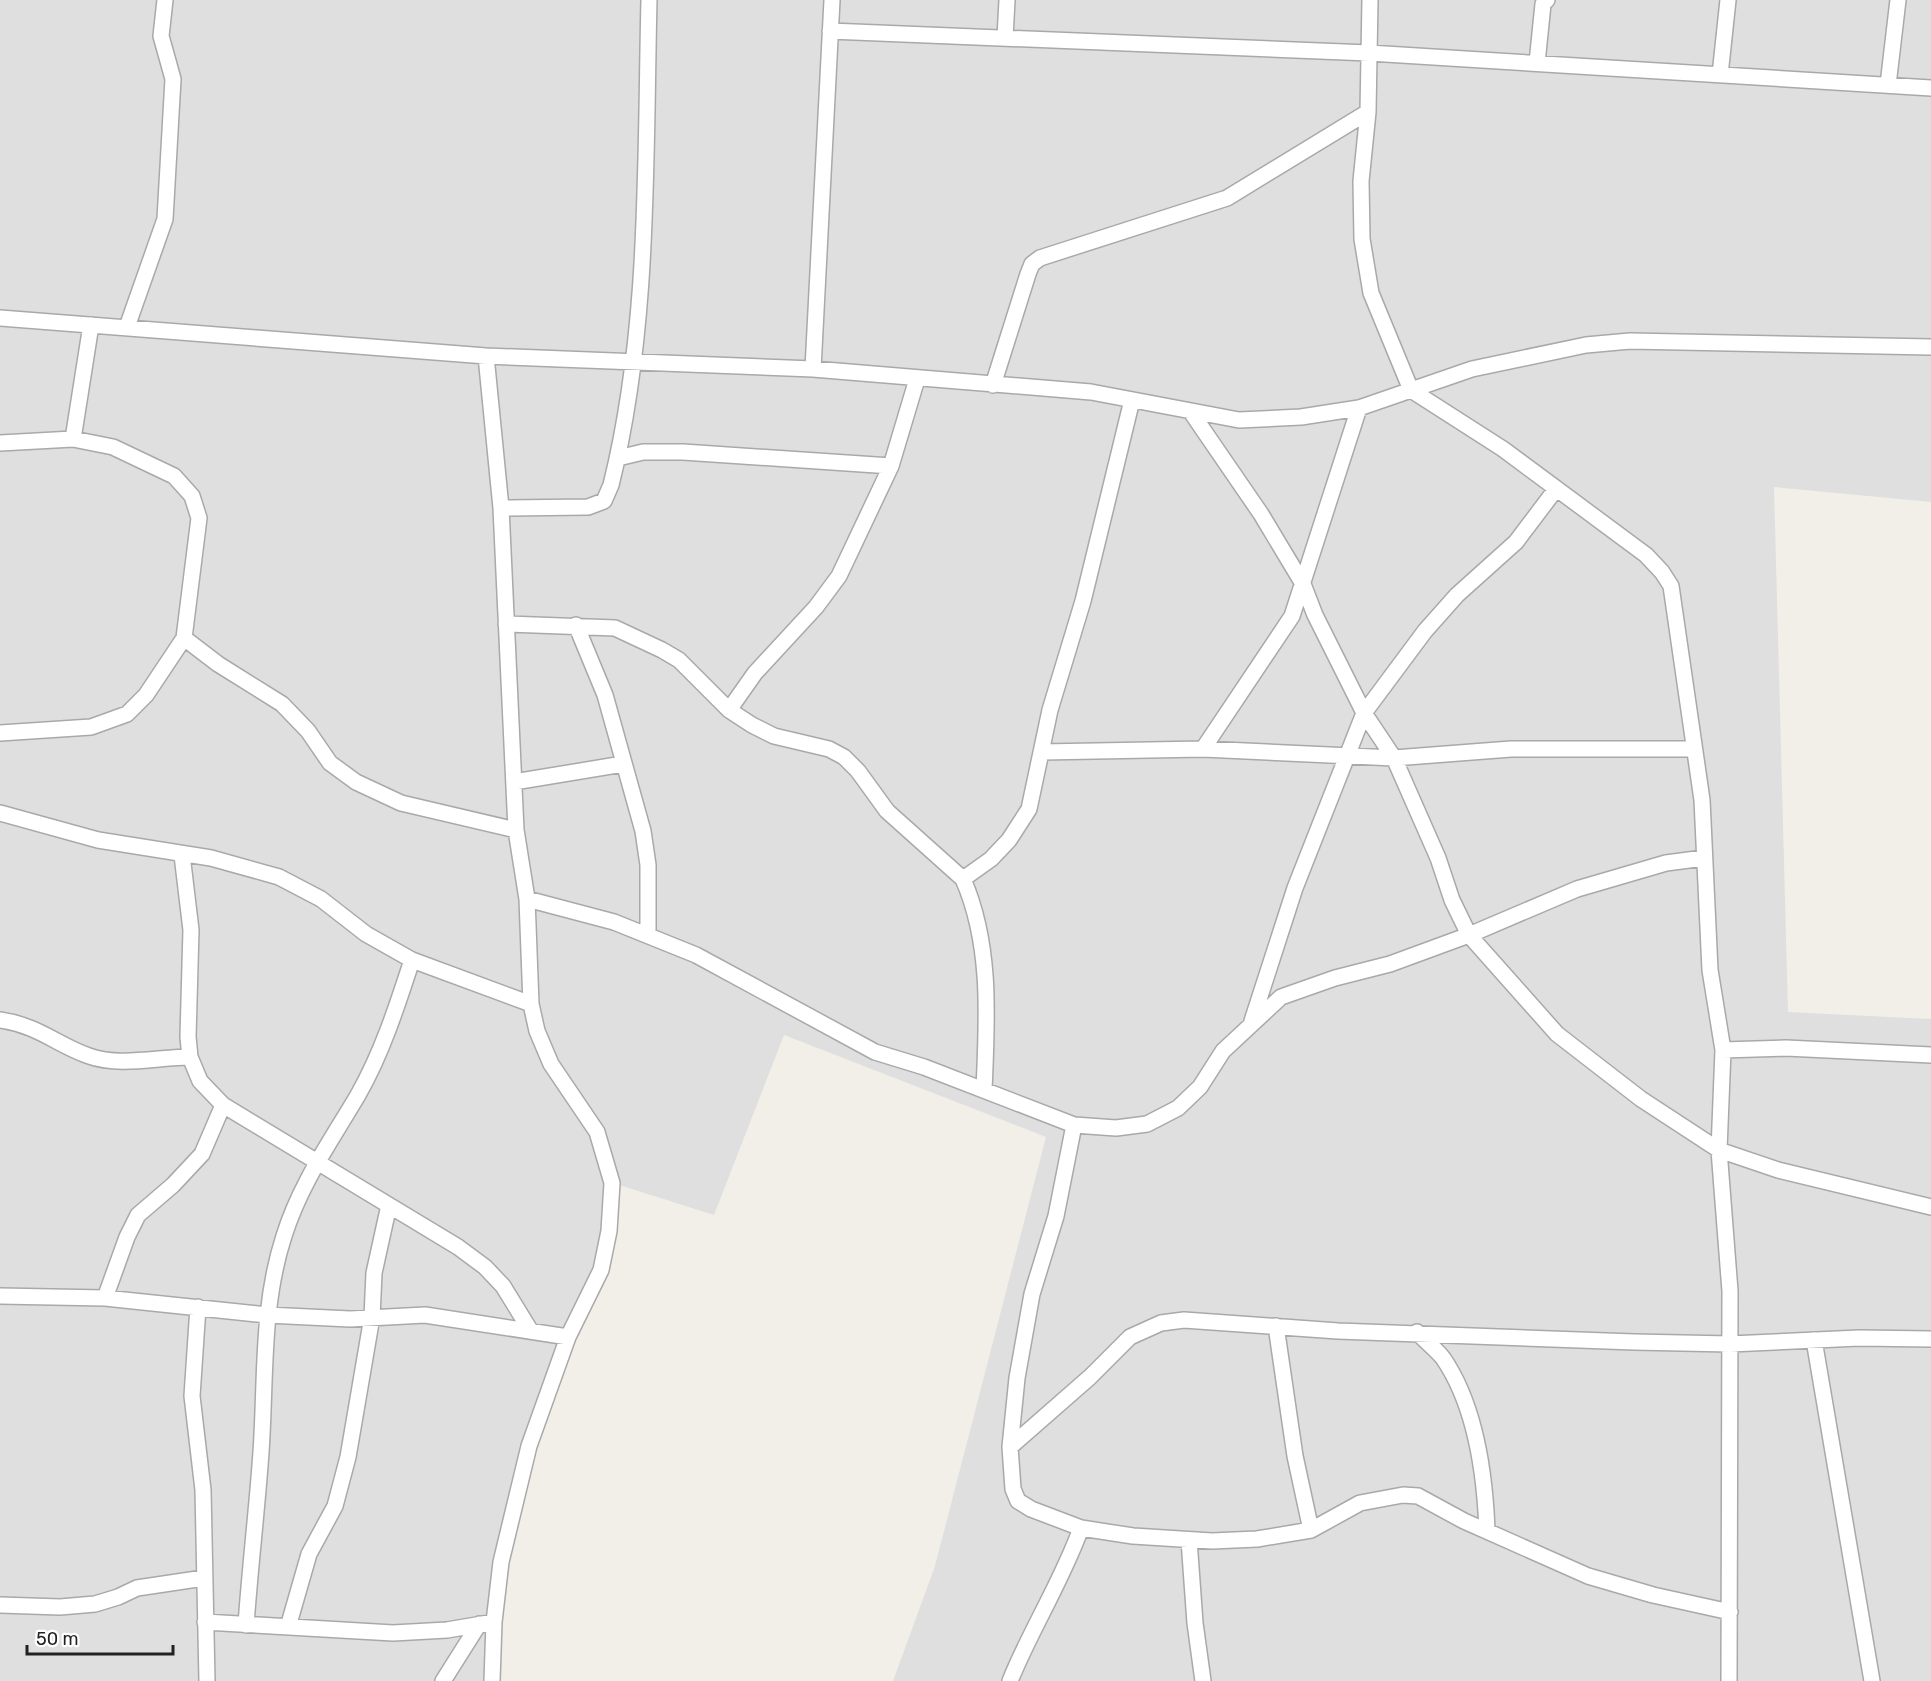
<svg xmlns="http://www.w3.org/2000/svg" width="1931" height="1681" font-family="Rubik,sans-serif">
<rect width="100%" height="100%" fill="#f2efe9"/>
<path fill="#e0dfdf" d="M 0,0 L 1931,0 L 1931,502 L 1774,487 L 1788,1012 L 1931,1019 L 1931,1681 L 893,1681 L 935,1566 L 1046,1137 L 784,1035 L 714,1215 L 613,1183 L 609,1231 L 568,1337 L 501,1562 L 492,1681 L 0,1681 Z"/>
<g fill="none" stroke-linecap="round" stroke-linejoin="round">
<g stroke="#a9a9a9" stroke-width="18">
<path id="street" d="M 1370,0 L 1368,112 L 1361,181 L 1362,239 L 1371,293 L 1411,390 L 1503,449 L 1646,555 L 1662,572 L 1671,586 L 1702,800 L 1710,970 L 1723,1050 L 1719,1150 L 1730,1291 L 1729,1681
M 830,31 L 1369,53 L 1931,88
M 1005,38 L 1007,0
M 1537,63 L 1543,4 L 1547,0
M 1720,75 L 1728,0
M 1888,85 L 1898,0
M 0,318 L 486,356 L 813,369 L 1091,392 L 1239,420 L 1301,417 L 1359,408 L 1472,369 L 1586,345 L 1630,341 L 1931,347
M 127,327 L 165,219 L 173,79 L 161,36 L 165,0
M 486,356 L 501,508 L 516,830 L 527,899 L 531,1004 L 537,1031 L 551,1064 L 597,1132 L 612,1183 L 609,1231 L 601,1270 L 568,1337 L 529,1446 L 501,1562 L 494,1622 L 492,1681
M 813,369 L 832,0
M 993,385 L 1028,274 L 1032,264 L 1040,258 L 1227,198 L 1368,112
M 1191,412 L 1261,514 L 1303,584 L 1315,615 L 1364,713 L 1394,758 L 1438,858 L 1452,900 L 1469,935 L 1557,1034 L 1641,1099 L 1719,1150 L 1778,1170 L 1931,1207
M 73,439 L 91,325
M 0,443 L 73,439 L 113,447 L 174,476 L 192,496 L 199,518 L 184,638 L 146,695 L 127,714 L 91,727 L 0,733
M 618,458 L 643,452 L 683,452 L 891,466
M 501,508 L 588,507 L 604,501 L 611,485 C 650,328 645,161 649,0
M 506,624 L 615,628 L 662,650 L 679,660 L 729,710 L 752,725 L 774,736 L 829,749 L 844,757 L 858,771 L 887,811 L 963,879 C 992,945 987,1020 984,1090
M 576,625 L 605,695 L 643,831 L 648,865 L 648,935
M 184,638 L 218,664 L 282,704 L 308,731 L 330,763 L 356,782 L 401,803 L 516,830
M 729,710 L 755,673 L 816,607 L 839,576 L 891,466 L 917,379
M 1203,749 L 1292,616 L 1359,408
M 1042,752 L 1203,749 L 1394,758 L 1511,749 L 1693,749
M 514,782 L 623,764
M 0,813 L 98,840 L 211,858 L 279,877 L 321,899 L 366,934 L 412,960 L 531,1004
M 182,855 L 191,930 L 188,1037 L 190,1057 L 200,1081 L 223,1105 L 458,1247 L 485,1267 L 503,1286 L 530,1330
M 963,879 L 991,859 L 1009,840 L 1029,809 L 1050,710 L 1083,601 L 1132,400
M 527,899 L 614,922 L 696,955 L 875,1052 L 924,1067 L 1074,1125 L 1116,1128 L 1147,1124 L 1178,1108 L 1200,1087 L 1223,1051 L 1281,997 L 1335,978 L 1390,964 L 1469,935 L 1577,889 L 1666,863 L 1704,858
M 0,1020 C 40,1026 55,1044 89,1056 C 119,1067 159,1057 190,1057
M 1252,1021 L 1295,888 L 1364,713 L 1425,631 L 1457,595 L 1516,542 L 1556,489
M 1723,1050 L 1786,1048 L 1931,1055
M 1074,1125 L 1056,1216 L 1032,1294 L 1017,1378 L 1010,1447 L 1013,1489 L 1018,1501 L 1031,1509 L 1081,1528 L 1133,1536 L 1212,1541 L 1257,1539 L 1311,1530 L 1360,1503 L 1403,1495 L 1418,1496 L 1464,1521 L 1588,1576 L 1653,1595 L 1730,1612
M 0,1296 L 105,1298 L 267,1315 L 350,1319 L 425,1315 L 568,1337
M 105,1298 L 127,1237 L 138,1215 L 173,1185 L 202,1154 L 223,1105
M 198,1307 L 192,1396 L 203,1490 L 207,1681
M 1276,1326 L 1295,1456 L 1311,1530
M 1417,1332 C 1425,1341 1436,1349 1443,1358 C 1476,1406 1485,1475 1487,1531
M 1814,1340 L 1872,1681
M 1010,1447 L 1090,1377 L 1130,1337 L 1161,1323 L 1184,1320 L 1338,1331 L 1634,1342 L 1730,1344 L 1859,1338 L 1931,1339
M 1189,1540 L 1195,1623 L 1203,1681
M 0,1605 L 60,1607 L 95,1604 L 118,1597 L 137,1588 L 204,1578
M 205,1622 L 393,1633 L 447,1630 L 494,1622
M 246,1625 C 250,1567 257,1510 261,1452 C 266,1380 261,1306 284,1236 C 300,1184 331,1141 358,1095 C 382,1053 397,1006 412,960
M 288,1627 L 309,1554 L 335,1506 L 348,1457 L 372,1317 L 374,1273 L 389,1205
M 443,1681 L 479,1624
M 1010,1681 C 1031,1629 1062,1581 1081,1528"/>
</g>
<use href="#street" stroke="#fff" stroke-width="15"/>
</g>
<path d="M27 1645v9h146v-9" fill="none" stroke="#222222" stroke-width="3"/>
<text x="36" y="1645" font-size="18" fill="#222222" stroke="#ffffff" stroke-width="4.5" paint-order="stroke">50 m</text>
</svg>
